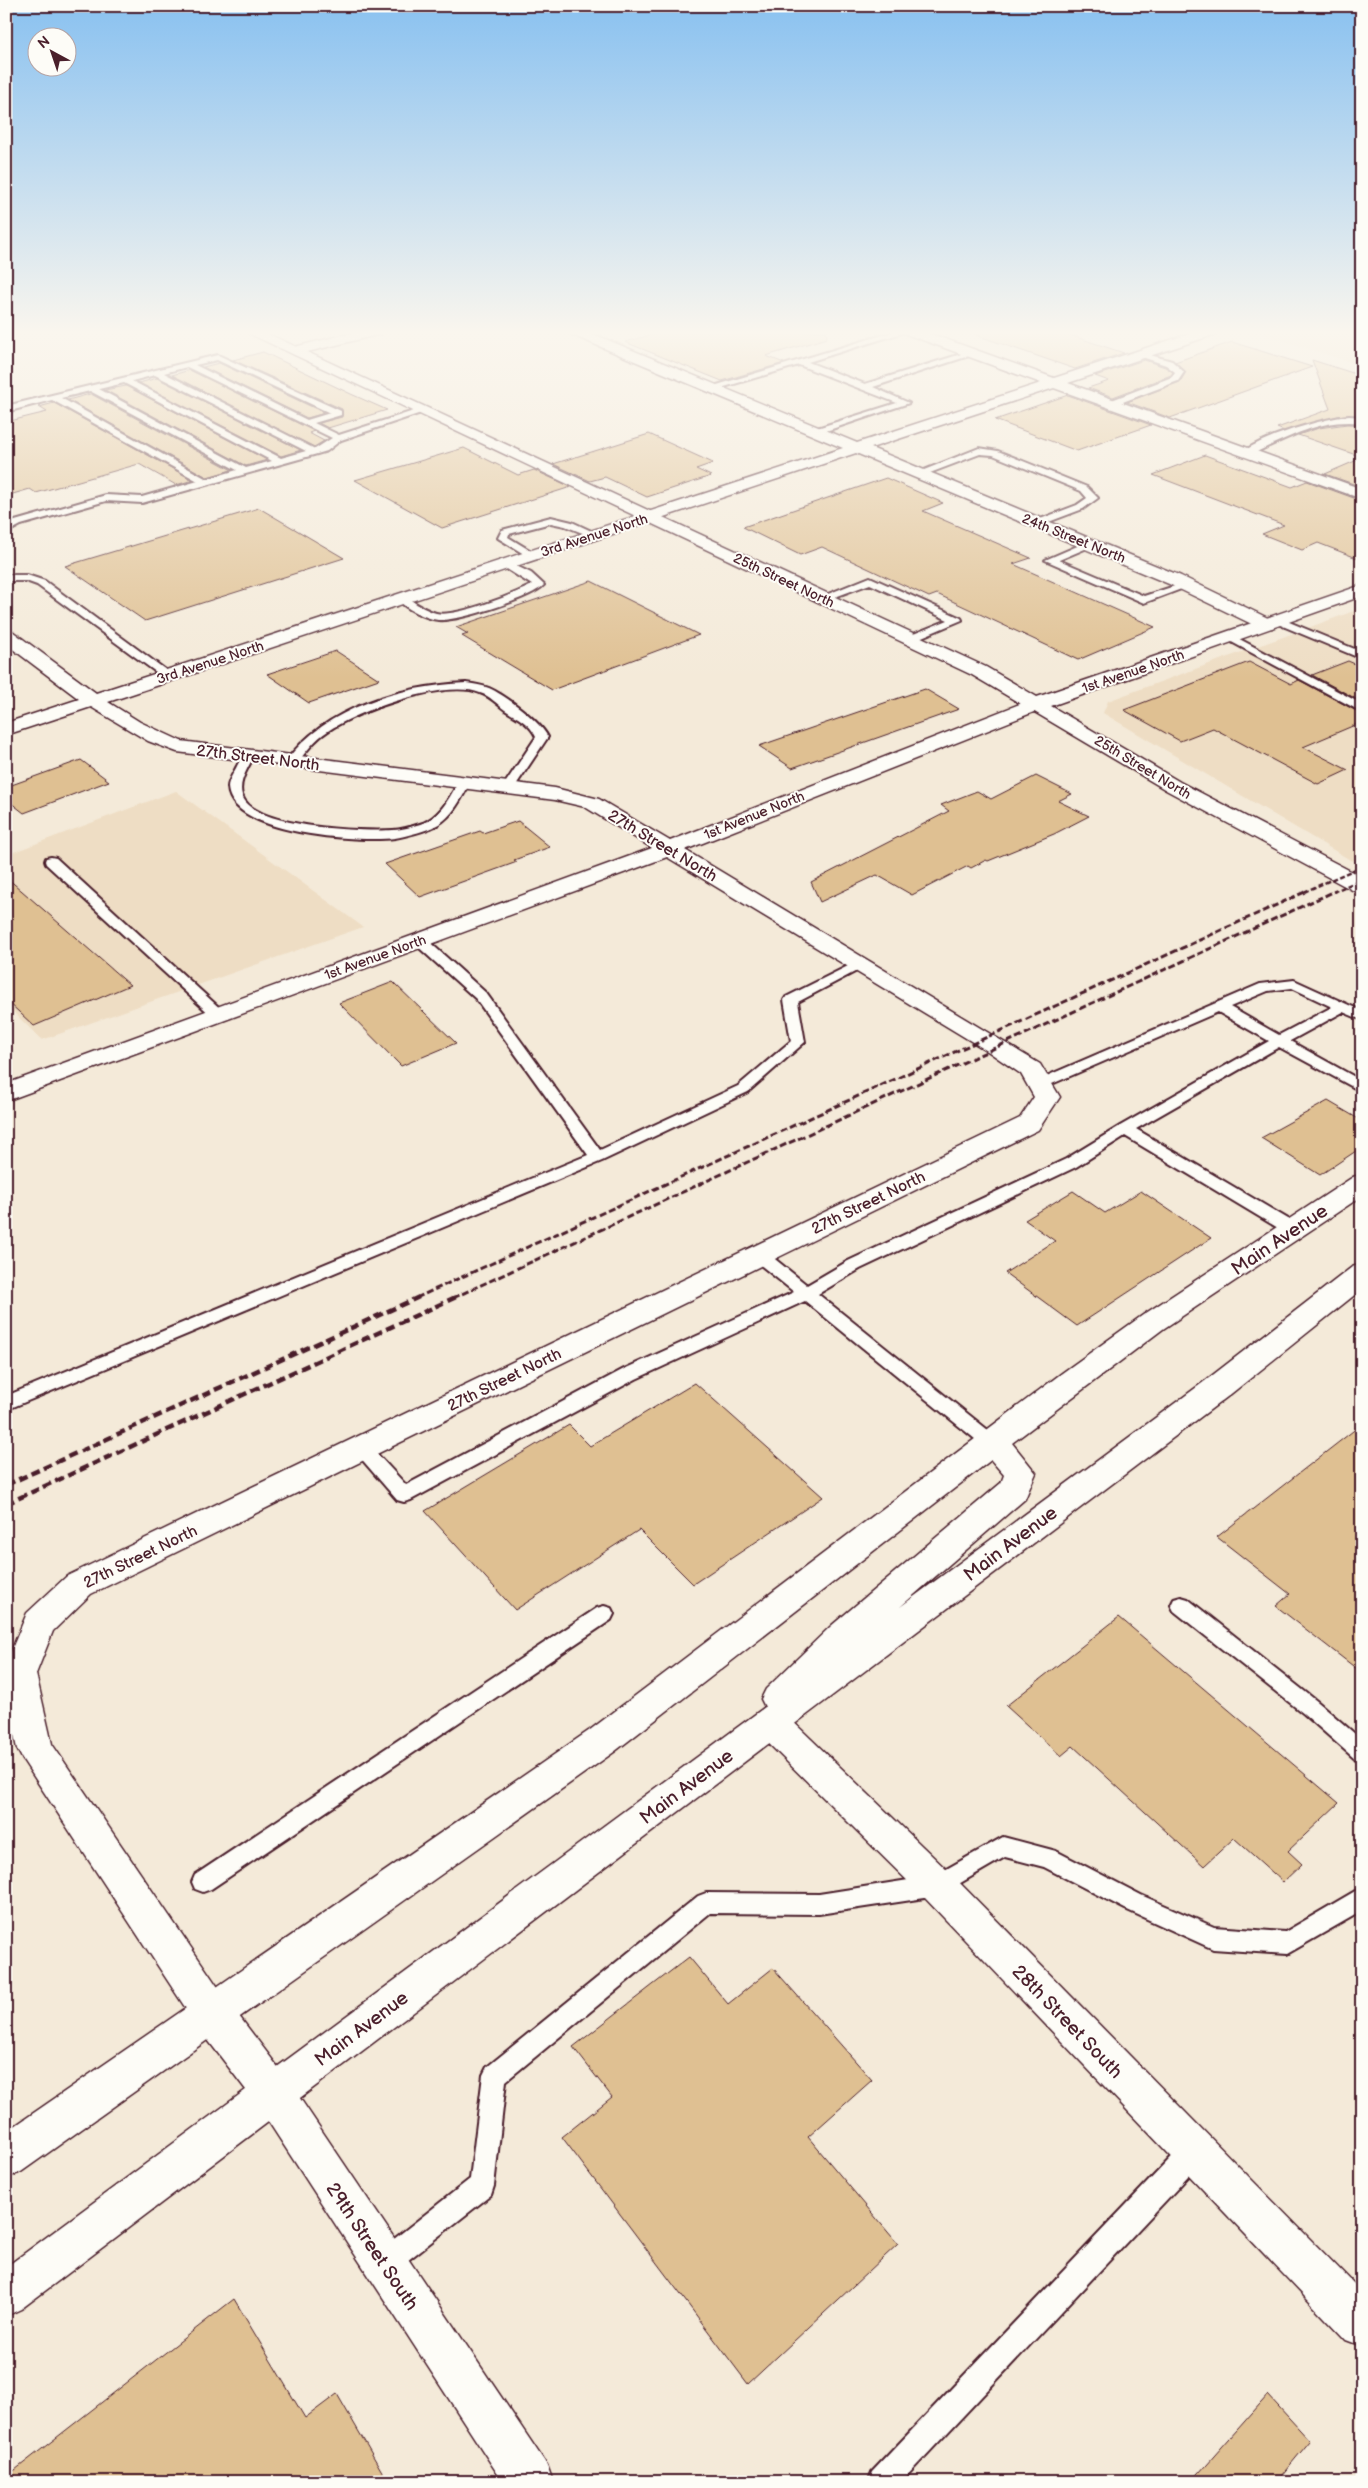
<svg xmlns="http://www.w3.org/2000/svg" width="1368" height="2488" font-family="'Balsamiq Sans',sans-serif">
<rect width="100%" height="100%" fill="#f4ead9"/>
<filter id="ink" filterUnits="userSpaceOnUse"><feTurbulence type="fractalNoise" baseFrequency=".02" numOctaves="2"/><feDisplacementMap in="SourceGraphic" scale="10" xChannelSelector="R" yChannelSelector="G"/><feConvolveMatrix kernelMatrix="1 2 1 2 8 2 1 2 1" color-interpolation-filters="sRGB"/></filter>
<g filter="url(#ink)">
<path fill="#eeddc4" d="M 1254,331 L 1362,331 L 1362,366 Z
M 1362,608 L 1362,855 L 1352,861 L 1103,713 L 1108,701 Z
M 176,791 L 363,927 L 42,1040 L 6,1005 L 6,855 Z"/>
<path fill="#dfc092" stroke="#4a1f2b" d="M 665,331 L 826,331 L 827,338 L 766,356 L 784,363 L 722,381 L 625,342 Z
M 977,331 L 1058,331 L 1124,353 L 1075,369 L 976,335 Z
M 1232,342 L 1312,367 L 1170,418 L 1127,402 L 1180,382 L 1186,372 L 1175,362 Z
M 263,352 L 351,394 L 387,410 L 328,428 L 319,423 L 342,417 L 342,409 L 233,360 Z
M 1144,360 L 1165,367 L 1173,372 L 1171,375 L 1113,397 L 1088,388 L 1109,381 L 1095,376 Z
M 1312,360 L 1362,376 L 1362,415 L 1338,416 L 1284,431 L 1277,428 L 1330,409 Z
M 219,363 L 325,413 L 307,418 L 203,367 Z
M 190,370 L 314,431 L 309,433 L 324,441 L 314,447 L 172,375 Z
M 157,378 L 301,450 L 281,456 L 139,383 Z
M 126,386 L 267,460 L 246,466 L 105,390 Z
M 90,394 L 91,394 L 232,470 L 207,477 L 68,400 Z
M 1068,395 L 1151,425 L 1077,451 L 995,420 Z
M 54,403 L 193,480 L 176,485 L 139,464 L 36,493 L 30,489 L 6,496 L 6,422 L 47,412 L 39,407 Z
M 1347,424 L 1362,425 L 1362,457 L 1298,435 L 1319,428 Z
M 649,434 L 713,463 L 696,469 L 711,476 L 647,497 L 605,477 L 590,481 L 553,464 Z
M 464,448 L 518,475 L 534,470 L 571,487 L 442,528 L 355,480 Z
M 1205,455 L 1292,487 L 1307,481 L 1362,501 L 1362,560 L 1318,543 L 1302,550 L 1262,534 L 1284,525 L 1153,475 Z
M 1362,458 L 1362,487 L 1325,474 Z
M 886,478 L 943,503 L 923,511 L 1031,558 L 1013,564 L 1155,627 L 1078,660 L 937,594 L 929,597 L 822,547 L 800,555 L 743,527 Z
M 259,508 L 344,558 L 145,621 L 65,566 Z
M 591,581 L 699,635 L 552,690 L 462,636 L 468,634 L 456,627 Z
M 336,651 L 379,679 L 309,703 L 267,674 Z
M 1348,661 L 1362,667 L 1362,702 L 1312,675 Z
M 1249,662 L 1291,684 L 1299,680 L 1362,714 L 1362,722 L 1303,747 L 1348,770 L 1318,784 L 1213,728 L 1180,741 L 1124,710 Z
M 925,689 L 959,709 L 792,768 L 759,746 Z
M 81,760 L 109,781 L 24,813 L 6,799 L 6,787 Z
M 1036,776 L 1072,794 L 1058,801 L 1089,816 L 1054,834 L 988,861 L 986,860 L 971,868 L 968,866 L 912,895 L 877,875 L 820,902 L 811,882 L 949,811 L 941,805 L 977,791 L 991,799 Z
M 518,821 L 550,847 L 514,860 L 517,862 L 420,897 L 385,864 L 480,831 L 483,833 Z
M 6,877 L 130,985 L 34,1026 L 6,1000 Z
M 393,982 L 456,1043 L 401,1066 L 339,1003 Z
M 1328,1101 L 1362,1121 L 1362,1147 L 1320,1175 L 1261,1138 Z
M 1073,1191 L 1105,1213 L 1141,1191 L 1211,1238 L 1077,1326 L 1005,1273 L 1055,1241 L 1025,1220 Z
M 695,1383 L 823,1497 L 693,1584 L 639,1530 L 515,1610 L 425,1511 L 569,1425 L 590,1446 Z
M 1362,1424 L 1362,1673 L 1276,1606 L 1290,1594 L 1217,1537 Z
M 1119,1617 L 1339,1803 L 1288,1851 L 1302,1864 L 1283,1882 L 1234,1838 L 1204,1866 L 1073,1746 L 1061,1756 L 1006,1706 Z
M 689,1957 L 728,2004 L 773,1968 L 872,2080 L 808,2137 L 898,2244 L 748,2384 L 562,2137 L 612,2097 L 573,2047 Z
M 234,2299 L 305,2418 L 337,2394 L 388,2482 L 6,2482 L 6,2477 Z
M 1268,2395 L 1310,2441 L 1276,2482 L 1191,2482 Z"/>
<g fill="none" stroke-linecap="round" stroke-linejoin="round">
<g stroke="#4a1f2b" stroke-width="4">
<path id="lane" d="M 896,331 L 908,331 L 808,362 L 865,384 L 971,351 L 978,353 L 873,387 L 909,403 L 817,434 L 814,433 L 814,429 L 897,403 L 799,365 L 714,390 L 707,388 Z
M 1139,352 L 1172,361 L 1184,372 L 1178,381 L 1115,405 L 1109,405 L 1109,401 L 1172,377 L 1175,372 L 1166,365 L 1139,356 Z
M 218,355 L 341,411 L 341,415 L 314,423 L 339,435 L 420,409 L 427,411 L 341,440 L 327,451 L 317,454 L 142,503 L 106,501 L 21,525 L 6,533 L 6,526 L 15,521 L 106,495 L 142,497 L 198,481 L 52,400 L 6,412 L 6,406 ZM 217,360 L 330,413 L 307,420 L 195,365 ZM 187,367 L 332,438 L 315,449 L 164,373 ZM 155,375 L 306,451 L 281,458 L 132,381 ZM 124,383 L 272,461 L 246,468 L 99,389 ZM 90,391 L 237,470 L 207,479 L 61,398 Z
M 1349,416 L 1362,417 L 1362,423 C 1322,417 1285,439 1250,455 L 1242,453 C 1260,437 1325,418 1349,416 Z
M 979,448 L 998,451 L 1087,487 L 1098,498 L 1083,509 L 1038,526 L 1035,525 L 1035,521 L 1077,505 L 1087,498 L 1081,491 L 993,455 L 980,454 L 922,476 L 914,474 Z
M 551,517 L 572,522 L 600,535 L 595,538 L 565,526 L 551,523 L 509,534 L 508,537 L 536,554 L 536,558 L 532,559 L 498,538 L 502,530 Z
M 1089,541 L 1094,544 L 1092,546 L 1059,560 L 1144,596 L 1187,582 L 1192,585 L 1144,603 L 1045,560 Z
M 506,561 L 531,573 L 544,585 C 532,598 457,622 438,620 C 424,618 406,609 397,599 L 402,596 L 406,597 C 415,603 425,610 436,613 C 456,618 514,594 532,585 L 502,566 L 501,564 Z
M 6,575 L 27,575 L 45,581 L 174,676 L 172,678 L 164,678 L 37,585 L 26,581 L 6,581 Z
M 870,577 L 961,618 L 962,620 L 910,642 L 905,639 L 906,637 L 948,620 L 870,584 L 827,600 L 819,600 L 818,598 Z
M 1277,617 L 1362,652 L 1362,659 L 1273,622 L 1272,620 Z
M 1230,634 L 1362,704 L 1362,712 L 1226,639 L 1225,637 Z
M 466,683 C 473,684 481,685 489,688 C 505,695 540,721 548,737 L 512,791 L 508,792 L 502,788 L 536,737 C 530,723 517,718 505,710 C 497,704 490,696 480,693 C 446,679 357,711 328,731 C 315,739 306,752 296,764 L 288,764 L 286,761 C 326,707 401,686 466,683 Z
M 248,752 L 254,756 C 248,768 238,782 242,795 C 252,828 363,832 393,830 C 402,830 414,826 423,823 C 442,815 449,797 460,780 L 464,779 L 470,783 C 460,801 451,820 431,828 C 421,832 406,836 395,838 C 359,842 230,835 228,787 C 228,781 234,772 237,766 C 240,761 241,754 248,752 Z
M 51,857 L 56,858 L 224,1012 L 226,1015 L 224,1018 L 214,1018 L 46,864 L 45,861 L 46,858 Z
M 420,937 L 425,938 L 486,993 L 600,1150 L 738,1086 L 791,1041 L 784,1000 L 786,997 L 858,961 L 863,960 L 870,964 L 798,1002 L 805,1042 L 748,1092 L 602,1161 L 6,1410 L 6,1396 L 588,1155 L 476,999 L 415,944 L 413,941 Z
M 1294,980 L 1362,1011 L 1362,1020 L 1343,1012 L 1290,1041 L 1362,1081 L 1362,1092 L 1279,1047 L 1136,1129 L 1300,1226 L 1302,1230 L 1300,1234 L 1288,1234 L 1125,1136 L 1076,1167 L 860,1269 L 818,1294 L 998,1438 L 1001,1443 L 998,1448 L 992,1450 L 986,1448 L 805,1301 L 636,1379 L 411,1500 L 404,1502 L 397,1500 L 352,1448 L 355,1443 L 361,1441 L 367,1443 L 406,1485 L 624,1369 L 794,1292 L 753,1259 L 751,1255 L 753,1251 L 765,1251 L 807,1285 L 848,1261 L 1066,1159 L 1120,1126 L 1269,1041 L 1218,1012 L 1045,1087 L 1035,1087 L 1033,1084 L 1035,1081 L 1260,984 ZM 1292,988 L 1332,1007 L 1279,1035 L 1230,1007 L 1268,991 Z
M 1181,1597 L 1188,1599 L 1318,1702 L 1362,1740 L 1362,1762 L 1355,1759 L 1304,1714 L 1174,1611 L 1171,1605 L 1174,1599 Z
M 604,1606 L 611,1608 L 614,1614 L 611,1620 L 211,1889 L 203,1892 L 195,1889 L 192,1882 L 195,1875 L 597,1608 Z
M 26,1698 L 33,1701 L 36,1707 L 33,1713 L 6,1728 L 6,1708 Z
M 1003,1837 L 1056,1851 L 1141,1895 L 1214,1927 L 1285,1932 L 1362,1887 L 1362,1911 L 1287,1954 L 1213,1949 L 1125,1909 L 1044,1867 L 1005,1857 L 938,1896 L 819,1914 L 710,1913 L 506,2081 L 494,2186 L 491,2195 L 393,2272 L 384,2276 L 375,2272 L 371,2263 L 375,2254 L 470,2179 L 483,2075 L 487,2067 L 698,1896 L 706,1893 L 819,1894 L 934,1876 Z
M 1194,2140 L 1203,2143 L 1206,2152 L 1203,2161 L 901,2482 L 868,2482 L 872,2472 L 1185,2143 Z"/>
</g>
<g stroke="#4a1f2b" stroke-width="3">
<path id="street" d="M 360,331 L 383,331 L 381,334 L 295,355 L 288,351 L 290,348 Z
M 568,331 L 586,331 L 857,443 L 1041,383 L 906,334 L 904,331 L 923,331 L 1054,378 L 1198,331 L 1218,331 L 1216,334 L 1068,383 L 1362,489 L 1362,499 L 1054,388 L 871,448 L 1181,576 L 1272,620 L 1275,624 L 1272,628 L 1260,628 L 1169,584 L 856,453 L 108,702 L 140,722 L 181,741 L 555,788 L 599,799 L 670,841 L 1030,700 L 1044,700 L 1047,704 L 1044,708 L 685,850 L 1040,1064 L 1060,1097 L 1038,1130 L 91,1594 L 53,1631 L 36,1674 L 52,1744 L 226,1999 L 287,2079 L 547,2465 L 553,2482 L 503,2482 L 259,2107 L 198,2027 L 23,1760 L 17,1749 L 6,1695 L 6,1663 L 27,1613 L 67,1576 L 1020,1118 L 1034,1097 L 1021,1074 L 989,1052 L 667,857 L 6,1101 L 6,1084 L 652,848 L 585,807 L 555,800 L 177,752 L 148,741 L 91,707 L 6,735 L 6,723 L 79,699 L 6,644 L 6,630 L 12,631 L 96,693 L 843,448 L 570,334 Z
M 771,1708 L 783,1712 L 951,1874 L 1362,2292 L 1362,2346 L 1346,2340 L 925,1898 L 759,1734 L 754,1723 L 759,1712 Z"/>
</g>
<g stroke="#4a1f2b" stroke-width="3">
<path id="secondary" d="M 244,331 L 262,331 L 986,667 L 1037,697 L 1362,585 L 1362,596 L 1051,706 L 1180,782 L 1362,877 L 1362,893 L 1354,891 L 1166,790 L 972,675 Z"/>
</g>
<g stroke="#4a1f2b" stroke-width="3">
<path id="primary" d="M 1362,1174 L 1362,1196 L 1163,1329 L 1012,1443 L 1036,1473 L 1025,1499 L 900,1607 L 1205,1381 L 1352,1267 L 1362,1264 L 1362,1289 L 1227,1397 L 21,2309 L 6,2316 L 6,2267 L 765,1707 L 761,1699 L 766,1689 L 831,1626 L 1001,1483 L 1004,1475 L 991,1460 L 614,1752 L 21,2172 L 6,2178 L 6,2132 L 590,1730 L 1062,1373 L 1143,1315 L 1353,1177 Z"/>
</g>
<use href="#lane" fill="#fdfcf7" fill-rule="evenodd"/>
<use href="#street" fill="#fdfcf7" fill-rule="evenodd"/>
<use href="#secondary" fill="#fdfcf7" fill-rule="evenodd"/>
<use href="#primary" fill="#fdfcf7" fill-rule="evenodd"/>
<path stroke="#4a1f2b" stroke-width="2.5" stroke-dasharray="5 2.5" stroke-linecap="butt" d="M 1304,892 L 1362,866
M 1333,892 L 1362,879"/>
<path stroke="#4a1f2b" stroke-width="3" stroke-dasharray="7 3" stroke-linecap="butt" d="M 416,1298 L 1307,891
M 453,1298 L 1335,891"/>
<path stroke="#4a1f2b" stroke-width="4.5" stroke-dasharray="9 4.5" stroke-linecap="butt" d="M 6,1485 L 419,1297
M 6,1504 L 456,1297"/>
</g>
</g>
<linearGradient id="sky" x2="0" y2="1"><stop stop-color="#89c1f0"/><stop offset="0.49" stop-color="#faf6ee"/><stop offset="1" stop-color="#faf6ee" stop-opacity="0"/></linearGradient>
<rect width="1368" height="679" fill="url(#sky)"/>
<g text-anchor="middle" stroke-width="4" stroke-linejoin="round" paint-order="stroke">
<g font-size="14" fill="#4a1f2b" stroke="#fdfcf7">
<text transform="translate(594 535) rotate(-18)" y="5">3rd Avenue North</text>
<text transform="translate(1074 538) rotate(22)" y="5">24th Street North</text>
<text transform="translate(784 580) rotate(25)" y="5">25th Street North</text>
<text transform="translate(210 662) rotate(-18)" y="5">3rd Avenue North</text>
<text transform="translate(1133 671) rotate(-19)" y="5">1st Avenue North</text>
<text transform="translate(1143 767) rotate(31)" y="5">25th Street North</text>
<text transform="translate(754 815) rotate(-22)" y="5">1st Avenue North</text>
<text transform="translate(375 957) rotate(-20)" y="5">1st Avenue North</text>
</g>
<g font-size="16" fill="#4a1f2b" stroke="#fdfcf7">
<text transform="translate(258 757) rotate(7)" y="6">27th Street North</text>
<text transform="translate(663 845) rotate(31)" y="6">27th Street North</text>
<text transform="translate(868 1202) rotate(-26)" y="6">27th Street North</text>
<text transform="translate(504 1379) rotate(-26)" y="6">27th Street North</text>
<text transform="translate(140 1556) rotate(-26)" y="6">27th Street North</text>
</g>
<g font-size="19" fill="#4a1f2b" stroke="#fdfcf7">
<text transform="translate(1279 1239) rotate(-34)" y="7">Main Avenue</text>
<text transform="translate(1010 1543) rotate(-37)" y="7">Main Avenue</text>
<text transform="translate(686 1786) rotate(-37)" y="7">Main Avenue</text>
<text transform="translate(1068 2021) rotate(46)" y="7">28th Street South</text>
<text transform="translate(361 2028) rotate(-37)" y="7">Main Avenue</text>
<text transform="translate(373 2246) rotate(56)" y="7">29th Street South</text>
</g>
</g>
<rect width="1368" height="2488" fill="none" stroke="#fdfcf7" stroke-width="25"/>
<rect x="12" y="12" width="1343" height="2463" fill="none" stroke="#4a1f2b" stroke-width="2" filter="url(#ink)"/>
<g transform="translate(52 52) rotate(320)"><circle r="24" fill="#fdfcf7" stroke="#b5a4a5"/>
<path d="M0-4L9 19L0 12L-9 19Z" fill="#4a1f2b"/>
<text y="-8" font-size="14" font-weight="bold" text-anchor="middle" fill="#4a1f2b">N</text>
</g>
</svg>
